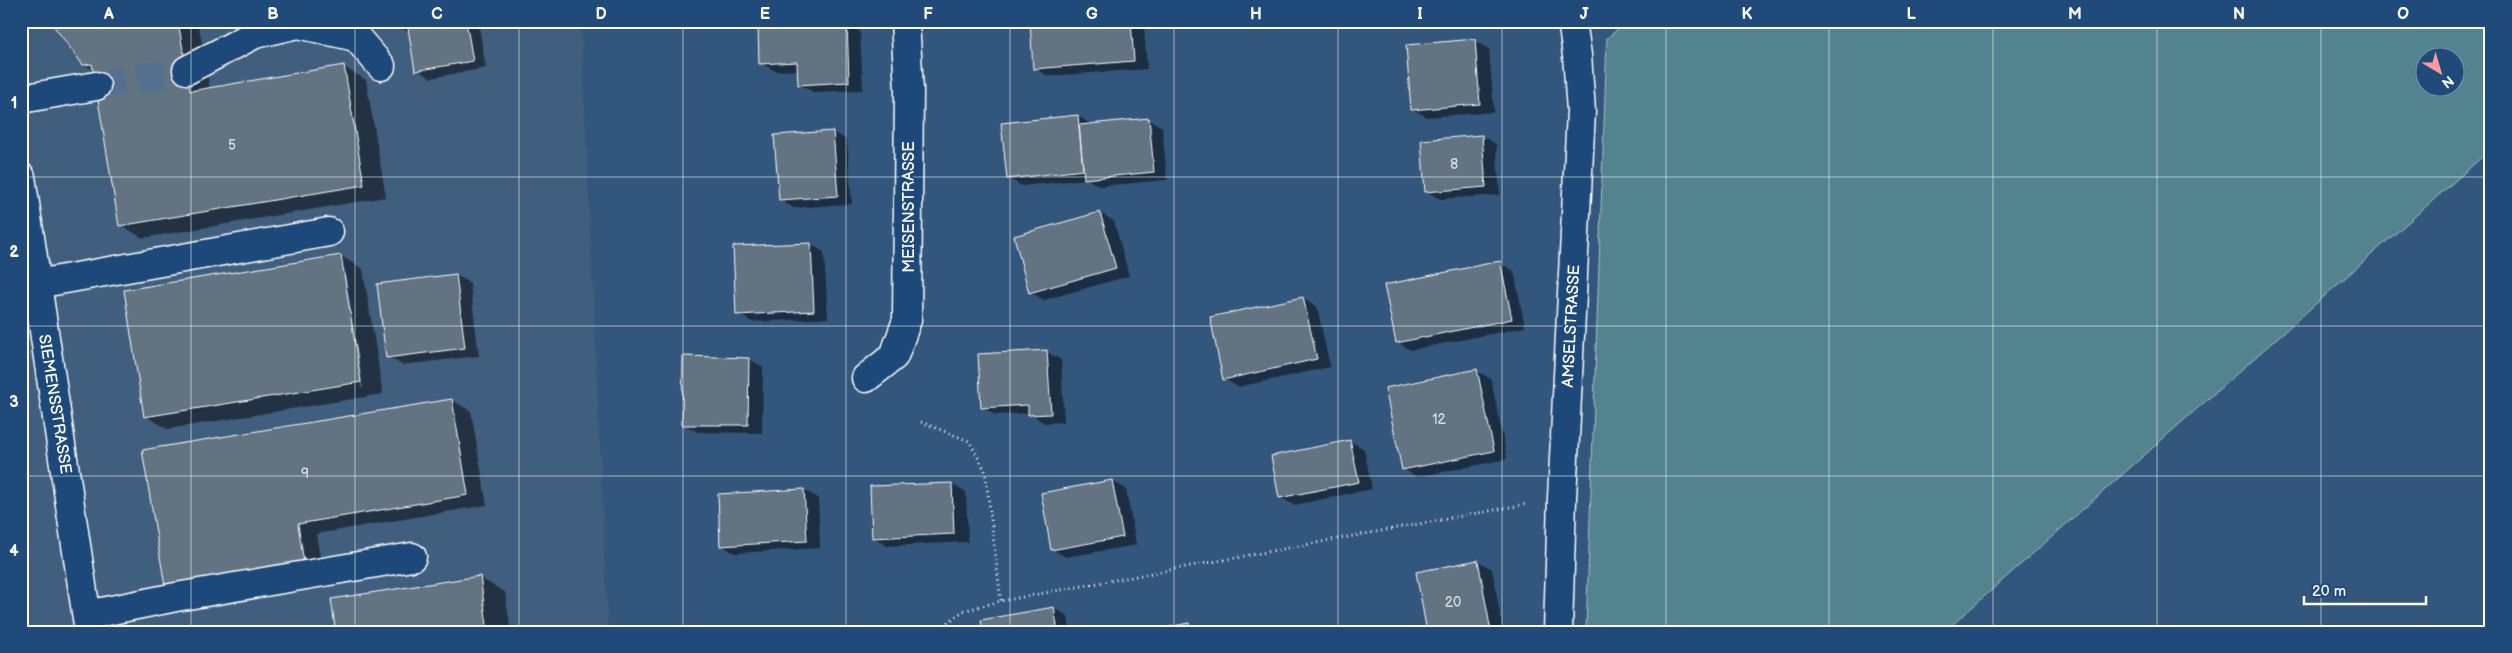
<svg xmlns="http://www.w3.org/2000/svg" width="2512" height="653" font-family="'Balsamiq Sans',sans-serif">
<rect width="100%" height="100%" fill="#33567c"/>
<filter id="ink" filterUnits="userSpaceOnUse"><feTurbulence type="fractalNoise" baseFrequency=".02" numOctaves="2"/><feDisplacementMap in="SourceGraphic" scale="10" xChannelSelector="R" yChannelSelector="G"/><feConvolveMatrix kernelMatrix="1 2 1 2 8 2 1 2 1" color-interpolation-filters="sRGB"/></filter>
<g filter="url(#ink)">
<path fill="#415f7e" d="M 21,21 L 581,21 L 608,632 L 21,632 Z"/>
<path fill="#52838e" stroke="#a8c1c6" fill-rule="evenodd" d="M 1628,21 L 2491,21 L 2491,149 L 1944,632 L 1586,632 L 1607,38 ZM 2424,58 L 2454,58 L 2454,88 L 2424,88 Z"/>
<path fill="#0007" fill-rule="evenodd" d="M 51,21 L 198,21 L 210,89 L 344,67 L 366,80 L 386,197 L 143,238 L 120,225 L 94,71 L 84,64 Z
M 391,21 L 478,21 L 486,68 L 431,78 L 417,70 L 410,31 L 406,31 Z
M 1115,21 L 1132,21 L 1144,28 L 1147,69 L 1048,76 L 1034,68 Z
M 846,23 L 860,31 L 863,90 L 813,92 L 799,84 L 799,70 L 775,71 L 761,63 Z
M 1475,41 L 1489,49 L 1494,112 L 1427,117 L 1413,109 Z
M 1078,116 L 1092,125 L 1148,119 L 1162,127 L 1167,180 L 1100,186 L 1087,179 L 1022,186 L 1008,178 Z
M 833,132 L 847,140 L 852,204 L 794,208 L 780,200 L 776,136 Z
M 1482,136 L 1496,144 L 1500,195 L 1440,199 L 1426,191 Z
M 1100,213 L 1114,221 L 1129,276 L 1044,300 L 1030,292 Z
M 810,244 L 824,252 L 828,318 L 752,322 L 738,314 Z
M 341,256 L 363,269 L 383,394 L 168,429 L 145,416 ZM 342,270 L 345,270 L 363,388 L 361,388 Z
M 1500,263 L 1514,271 L 1525,327 L 1411,350 L 1397,342 Z
M 456,275 L 470,283 L 479,356 L 402,365 L 388,357 Z
M 1303,298 L 1317,307 L 1330,367 L 1238,387 L 1224,379 Z
M 1047,352 L 1061,360 L 1064,422 L 1044,423 L 1030,413 L 996,415 L 982,407 L 979,355 Z
M 684,358 L 749,359 L 763,367 L 762,433 L 697,432 L 683,424 Z
M 1477,371 L 1491,379 L 1507,459 L 1417,477 L 1403,469 Z
M 452,400 L 471,411 L 487,505 L 316,534 L 323,574 L 185,596 Z
M 1350,441 L 1364,449 L 1372,489 L 1294,505 L 1280,497 Z
M 1112,481 L 1126,489 L 1136,545 L 1066,557 L 1052,549 Z
M 952,484 L 966,492 L 968,542 L 887,546 L 873,537 Z
M 804,490 L 818,498 L 820,548 L 735,553 L 721,545 Z
M 1478,561 L 1492,569 L 1503,632 L 1428,632 Z
M 480,578 L 505,592 L 511,632 L 314,632 L 337,628 Z
M 1054,608 L 1068,616 L 1070,632 L 984,632 Z
M 1189,624 L 1203,632 L 1150,632 Z"/>
<path fill="#627382" stroke="#fff" d="M 50,21 L 178,21 L 190,91 L 344,65 L 364,185 L 119,226 L 92,64 L 83,65 Z
M 390,21 L 466,21 L 473,61 L 415,71 L 407,22 L 390,24 Z
M 847,21 L 849,82 L 798,85 L 797,62 L 759,64 L 758,25 Z
M 1030,21 L 1131,21 L 1134,61 L 1033,69 Z
M 1475,39 L 1480,104 L 1411,110 L 1406,45 Z
M 1078,115 L 1083,170 L 1007,179 L 1001,123 Z
M 1149,118 L 1154,172 L 1084,179 L 1079,125 Z
M 833,131 L 838,196 L 779,200 L 774,135 Z
M 1482,135 L 1486,187 L 1425,192 L 1421,140 Z
M 1100,212 L 1116,268 L 1029,293 L 1014,236 Z
M 811,243 L 814,311 L 736,315 L 733,246 Z
M 341,255 L 361,382 L 144,417 L 124,290 Z
M 1500,261 L 1512,319 L 1396,343 L 1384,285 Z
M 456,274 L 465,348 L 386,358 L 377,284 Z
M 1303,297 L 1317,359 L 1223,380 L 1210,317 Z
M 1047,350 L 1051,414 L 1028,415 L 1028,405 L 981,408 L 978,354 Z
M 683,356 L 749,358 L 748,425 L 682,425 Z
M 1477,369 L 1494,451 L 1402,470 L 1385,388 Z
M 452,399 L 468,495 L 298,524 L 304,563 L 165,586 L 142,450 Z
M 1350,440 L 1359,482 L 1279,498 L 1271,456 Z
M 1112,480 L 1123,537 L 1051,550 L 1041,493 Z
M 952,483 L 954,534 L 872,538 L 870,486 Z
M 804,489 L 807,541 L 720,546 L 718,494 Z
M 1478,560 L 1491,632 L 1427,632 L 1416,572 Z
M 480,576 L 488,632 L 306,632 L 335,627 L 331,599 Z
M 1054,607 L 1058,632 L 983,632 L 981,620 Z
M 1189,623 L 1191,632 L 1144,632 Z"/>
<g fill="none" stroke-linecap="round" stroke-linejoin="round">
<path stroke="#526f90" stroke-width="28" stroke-dasharray="28 14" stroke-linecap="butt" d="M 96,86 L 187,70"/>
<g stroke="#fff" stroke-width="31">
<path id="minor" d="M 187,70 L 255,34 L 298,24 L 356,37 L 381,66
M 21,99 L 96,86
M 21,177 L 89,632
M 37,284 L 329,232
M 866,378 L 894,356 L 907,320 L 909,90 L 905,21
M 87,615 L 176,597 L 412,557
M 1558,632 L 1562,498 L 1581,111 L 1577,55 L 1572,21"/>
</g>
<path stroke="#fff" stroke-width="3" stroke-dasharray="1 4" stroke-linecap="butt" d="M 921,422 L 969,441 L 985,470 L 1001,601
M 936,632 L 963,611 L 1001,601 L 1527,504"/>
<use href="#minor" stroke="#1f4a7a" stroke-width="28"/>
</g>
</g>
<path fill="none" stroke="#fff" stroke-width="1" stroke-opacity="0.55" d="M 191,21 L 191,632M 355,21 L 355,632M 519,21 L 519,632M 683,21 L 683,632M 846,21 L 846,632M 1010,21 L 1010,632M 1174,21 L 1174,632M 1338,21 L 1338,632M 1502,21 L 1502,632M 1666,21 L 1666,632M 1829,21 L 1829,632M 1993,21 L 1993,632M 2157,21 L 2157,632M 2321,21 L 2321,632M 21,177 L 2491,177M 21,326 L 2491,326M 21,476 L 2491,476"/>
<g text-anchor="middle" stroke-width="4" stroke-linejoin="round" paint-order="stroke">
<g font-size="14" fill="#d8dce0">
<text x="232" y="150">5</text>
<text x="1454" y="169">8</text>
<text x="1439" y="424">12</text>
<text x="305" y="478">9</text>
<text x="1453" y="607">20</text>
</g>
<g font-size="16" fill="#fff" stroke="#1f4a7a">
<text transform="translate(908 207) rotate(-90)" y="6">MEISENSTRASSE</text>
<text transform="translate(1570 326) rotate(-87)" y="6">AMSELSTRASSE</text>
<text transform="translate(56 404) rotate(81)" y="6">SIEMENSSTRASSE</text>
</g>
</g>
<rect width="2512" height="653" fill="none" stroke="#1f4a7a" stroke-width="55"/>
<g transform="translate(2440 72) rotate(142)"><circle r="24" fill="#1f4a7a" stroke="#7992af"/>
<path d="M0-4L9 19L0 12L-9 19Z" fill="#ff9aa2"/>
<text y="-8" font-size="14" font-weight="bold" text-anchor="middle" fill="#ffffff">N</text>
</g>
<path d="M2304 596v8h122v-8" fill="none" stroke="#ffffff" stroke-width="2.5"/>
<text x="2312" y="596" font-size="15" fill="#ffffff" stroke="#1f4a7a" stroke-width="4" paint-order="stroke">20 m</text>
<rect x="28" y="28" width="2456" height="598" fill="none" stroke="#fff" stroke-width="2"/>
<g font-size="16" text-anchor="middle" font-weight="bold" fill="#fff">
<text x="109" y="19">A</text>
<text x="273" y="19">B</text>
<text x="437" y="19">C</text>
<text x="601" y="19">D</text>
<text x="765" y="19">E</text>
<text x="928" y="19">F</text>
<text x="1092" y="19">G</text>
<text x="1256" y="19">H</text>
<text x="1420" y="19">I</text>
<text x="1584" y="19">J</text>
<text x="1747" y="19">K</text>
<text x="1911" y="19">L</text>
<text x="2075" y="19">M</text>
<text x="2239" y="19">N</text>
<text x="2403" y="19">O</text>
<text x="14" y="108">1</text>
<text x="14" y="257">2</text>
<text x="14" y="407">3</text>
<text x="14" y="556">4</text>
</g>
</svg>
